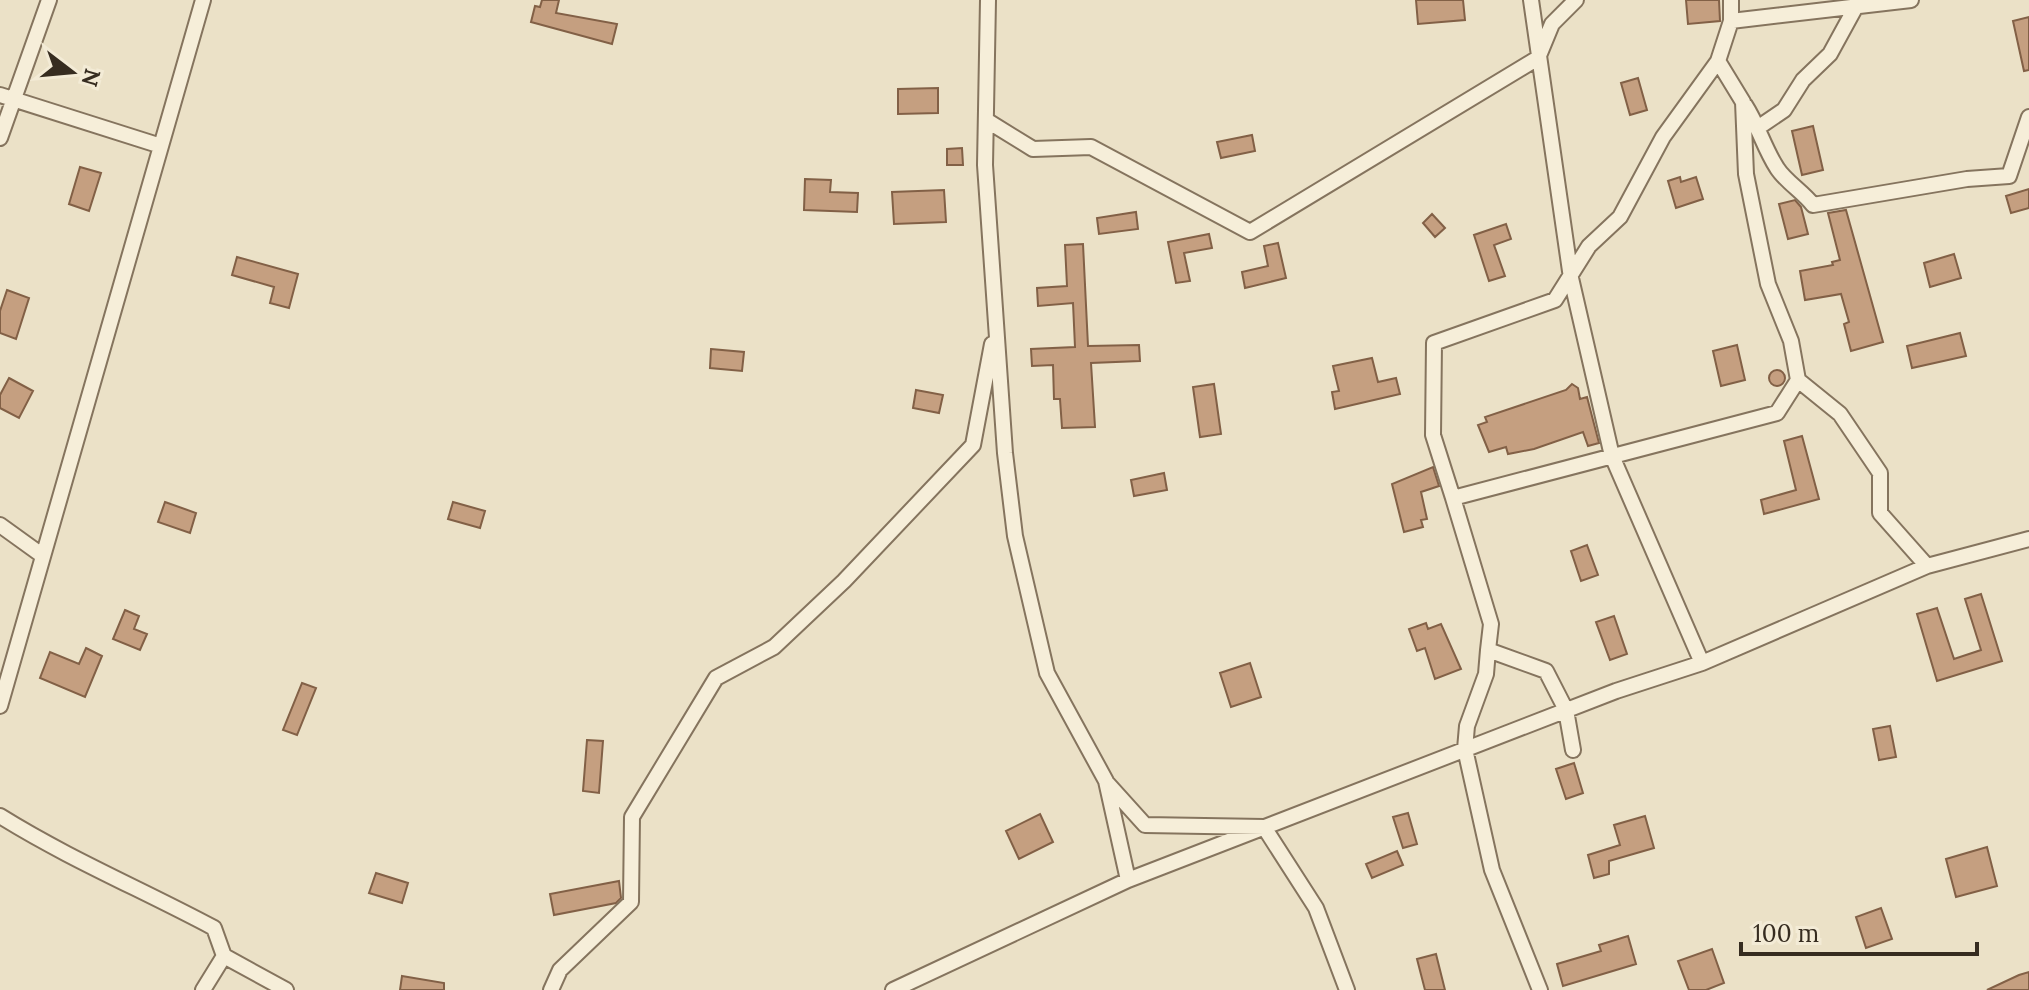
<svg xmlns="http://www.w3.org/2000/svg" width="2029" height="990" font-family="Lora,serif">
<rect width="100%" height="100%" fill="#ebe1c7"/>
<path fill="#c59f80" stroke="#826046" stroke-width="2" d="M 542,0 L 559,0 L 556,13 L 617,24 L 612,44 L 531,22 L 535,6 L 540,7 Z
M 1416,0 L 1463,0 L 1465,20 L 1418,24 Z
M 1686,0 L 1719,0 L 1720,21 L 1688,24 Z
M 2029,17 L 2029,70 L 2024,71 L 2013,21 Z
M 1638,78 L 1647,110 L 1630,115 L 1621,83 Z
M 938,88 L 938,113 L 898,114 L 898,89 Z
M 1813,126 L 1823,170 L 1802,175 L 1792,131 Z
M 1252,135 L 1255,151 L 1221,158 L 1217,142 Z
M 962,148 L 963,165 L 947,165 L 947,149 Z
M 80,167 L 101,173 L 89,211 L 69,204 Z
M 1680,177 L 1681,182 L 1696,177 L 1703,199 L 1676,208 L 1668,181 Z
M 805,179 L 831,180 L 830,192 L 858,193 L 857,212 L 804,210 Z
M 2029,189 L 2029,208 L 2011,213 L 2006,196 Z
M 944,190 L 946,222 L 894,224 L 892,192 Z
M 1795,200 L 1801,207 L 1808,234 L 1788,239 L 1779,204 Z
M 1846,210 L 1883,342 L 1851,351 L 1844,324 L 1849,322 L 1841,294 L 1805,300 L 1800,271 L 1833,265 L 1832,262 L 1840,260 L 1828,213 Z
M 1136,212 L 1138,229 L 1099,234 L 1097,218 Z
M 1432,214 L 1445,228 L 1435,237 L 1423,223 Z
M 1506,224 L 1511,239 L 1494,245 L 1505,276 L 1489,281 L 1474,235 Z
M 1209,234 L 1212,248 L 1184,253 L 1190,281 L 1176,283 L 1168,242 Z
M 1278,243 L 1286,278 L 1245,288 L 1242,272 L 1268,266 L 1264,246 Z
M 1083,244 L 1088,346 L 1139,345 L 1140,361 L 1091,363 L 1095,427 L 1062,428 L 1060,399 L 1054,399 L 1053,365 L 1032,366 L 1031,349 L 1075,347 L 1073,303 L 1038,306 L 1037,288 L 1067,286 L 1065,245 Z
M 1954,254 L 1961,278 L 1930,287 L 1924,263 Z
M 237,257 L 298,274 L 289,308 L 270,303 L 274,287 L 232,275 Z
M 7,290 L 29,298 L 16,339 L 0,333 L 0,311 Z
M 1960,333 L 1966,356 L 1912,368 L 1907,346 Z
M 1737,345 L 1745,380 L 1721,386 L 1713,351 Z
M 711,349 L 744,352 L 742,371 L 710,368 Z
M 1372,358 L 1378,382 L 1396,378 L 1400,394 L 1335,409 L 1332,392 L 1339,391 L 1333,366 Z
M1769 378a8 8 0 1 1 16 0a8 8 0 1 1-16 0Z
M 9,378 L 33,391 L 19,418 L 0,408 L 0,395 Z
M 1214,384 L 1221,434 L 1200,437 L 1193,387 Z
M 1572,384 L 1578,388 L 1580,399 L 1587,397 L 1599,443 L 1588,446 L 1583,432 L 1534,449 L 1508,454 L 1506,447 L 1489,452 L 1478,425 L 1487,422 L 1485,417 L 1566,390 Z
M 916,390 L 943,395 L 939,413 L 913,408 Z
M 1802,436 L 1819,499 L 1764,514 L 1761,500 L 1796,490 L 1784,441 Z
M 1433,467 L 1439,486 L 1421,492 L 1427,519 L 1421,520 L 1423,527 L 1404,532 L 1392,484 Z
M 1164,473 L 1167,490 L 1134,496 L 1131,480 Z
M 165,502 L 196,513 L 190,533 L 158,522 Z
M 453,502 L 485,511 L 480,528 L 448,519 Z
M 1587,545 L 1598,575 L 1581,581 L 1571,551 Z
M 1981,594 L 2002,661 L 1937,681 L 1917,614 L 1937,608 L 1954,659 L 1981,650 L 1965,599 Z
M 125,610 L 139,616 L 134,629 L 147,634 L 140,650 L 113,639 Z
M 1614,616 L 1627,654 L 1610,660 L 1596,622 Z
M 1426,623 L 1428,629 L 1441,624 L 1461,669 L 1435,679 L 1425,648 L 1417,651 L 1409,629 Z
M 86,648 L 102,656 L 85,697 L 40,678 L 50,652 L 79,664 Z
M 1250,663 L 1261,697 L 1231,707 L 1220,673 Z
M 302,683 L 316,688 L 297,735 L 283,730 Z
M 1890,726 L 1896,757 L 1879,760 L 1873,729 Z
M 587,740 L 603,741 L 599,793 L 583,791 Z
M 1574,763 L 1583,793 L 1566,799 L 1556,769 Z
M 1408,813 L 1417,844 L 1403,848 L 1393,817 Z
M 1040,814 L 1053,842 L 1019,859 L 1006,831 Z
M 1645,816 L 1654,848 L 1609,861 L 1609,874 L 1594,878 L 1588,855 L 1620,845 L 1614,825 Z
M 1987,847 L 1997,886 L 1956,897 L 1946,859 Z
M 1397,851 L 1403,865 L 1372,878 L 1366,864 Z
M 376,873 L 408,883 L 402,903 L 369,893 Z
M 619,881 L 621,898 L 616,903 L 554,915 L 550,894 Z
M 1881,908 L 1892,939 L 1866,948 L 1856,917 Z
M 1628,936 L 1636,964 L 1563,986 L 1557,964 L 1601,951 L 1599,945 Z
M 1712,949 L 1724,983 L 1706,990 L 1689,990 L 1678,961 Z
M 1436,954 L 1445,990 L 1425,990 L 1417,959 Z
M 2029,972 L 2029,990 L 1987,990 L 2019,975 Z
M 402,976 L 444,983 L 444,990 L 400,990 Z"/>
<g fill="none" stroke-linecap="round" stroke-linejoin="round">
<g stroke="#85745e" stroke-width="18">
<path id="minor" d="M 988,0 L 985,165 L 1005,453 L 1015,536 L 1047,673 L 1106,781 L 1128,880
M 1531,0 L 1571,278 L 1612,456 L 1702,663
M 1731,21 L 1911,0
M 1718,61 L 1743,102 L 1746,174 L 1768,284 L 1791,341 L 1798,380 L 1777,413 L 1453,498 L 1433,435 L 1434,343 L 1555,300 L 1589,246 L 1620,217 L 1663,137 L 1718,61 L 1731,21 L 1731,0
M 0,95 L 161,146
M 1745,105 C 1758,125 1764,148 1777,168 C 1785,181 1803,192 1813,205 L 1967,179 L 2009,176 L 2029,117
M 986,120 L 1033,149 L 1091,147 L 1250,232 L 1538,58 L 1552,24 L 1576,0
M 1759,127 L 1784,110 L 1803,80 L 1830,54 L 1859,1
M 0,138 L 49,0
M 1798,380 L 1840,414 L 1880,473 L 1880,513 L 1927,566
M 1453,498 L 1491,624 L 1488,650 L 1546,671 L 1566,710 L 1573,750
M 0,525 L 43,556
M 1488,650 L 1486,674 L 1467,726 L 1465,749 L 1492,870 L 1540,990
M 0,706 L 203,0
M 1108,784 L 1145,825 L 1264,827 L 1316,908 L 1347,990
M 0,816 C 69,859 143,890 214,928 L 224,956 L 286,990
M 203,990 L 224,956
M 551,990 L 560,970 L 631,902 L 632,817 L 716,678 L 774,647 L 844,581 L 973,445 L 992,344
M 893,990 L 1128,880 L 1616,691 L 1702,663 L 1927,566 L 2029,539"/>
</g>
<use href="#minor" stroke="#f6eed9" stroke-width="14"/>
</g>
<g transform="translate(72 72) rotate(106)" stroke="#f3ebd6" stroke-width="6" paint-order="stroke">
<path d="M0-6L14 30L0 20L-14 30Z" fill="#362c20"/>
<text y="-12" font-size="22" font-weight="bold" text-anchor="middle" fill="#362c20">N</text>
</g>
<path d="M1741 942v12h236v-12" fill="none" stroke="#362c20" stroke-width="4"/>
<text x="1753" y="942" font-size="24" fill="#362c20" stroke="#f3ebd6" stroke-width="6" paint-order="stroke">100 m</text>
</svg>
